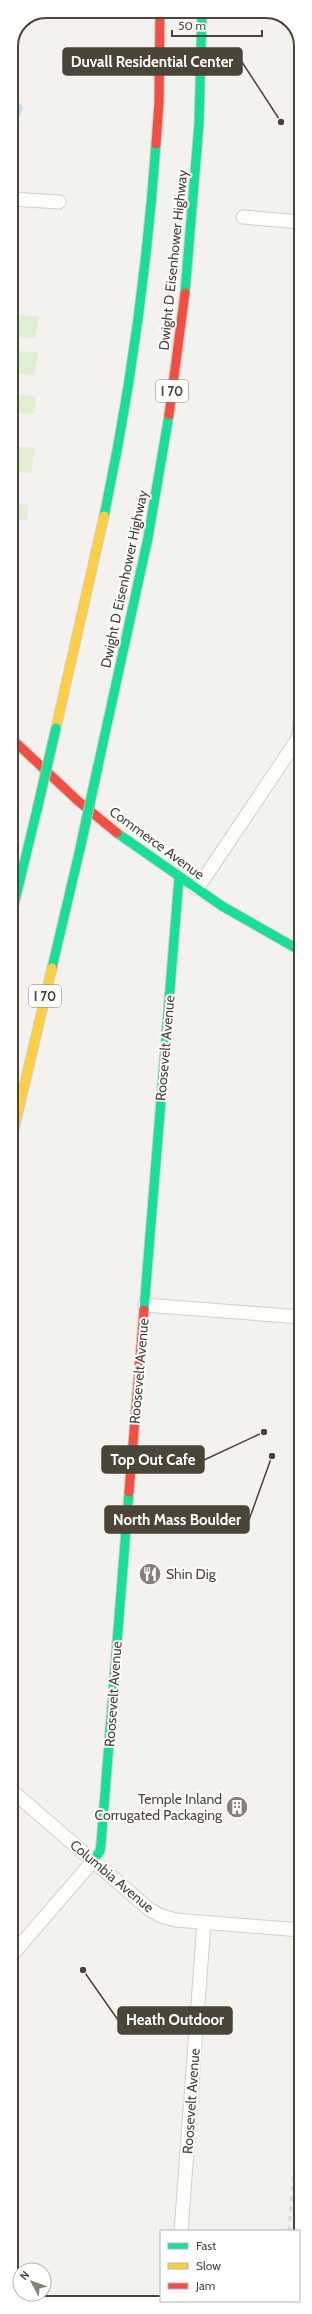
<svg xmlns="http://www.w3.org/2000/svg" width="312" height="2314" font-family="Cabin,sans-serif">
<rect width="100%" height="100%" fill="#f4f2ee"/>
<path fill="#e1eecf" d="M 11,314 L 39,317 L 35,338 L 11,336 Z
M 11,351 L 38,352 L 34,375 L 11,373 Z
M 11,394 L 36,396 L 35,414 L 11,413 Z
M 11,446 L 35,448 L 31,473 L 11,472 Z
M 11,503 L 28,505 L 27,520 L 11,520 Z
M 11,771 L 18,773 L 11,800 Z"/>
<path fill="#c0ddf1" d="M 11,101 L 17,101 L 23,107 L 20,116 L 11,118 Z"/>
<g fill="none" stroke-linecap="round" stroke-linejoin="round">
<g stroke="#d2d0cb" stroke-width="15">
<path id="street" d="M 11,199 L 59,202
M 243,217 L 301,222
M 195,888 L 203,880 L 299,737 L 301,708
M 145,1305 L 301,1317
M 11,1790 L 149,1909 L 161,1916 L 176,1920 L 301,1930
M 11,1956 L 93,1861
M 181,2231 L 204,1923
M 175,2303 L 176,2301"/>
</g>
<g stroke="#d3cfc5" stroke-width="11">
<path id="fast" d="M 185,293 L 199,124 L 202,11
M 104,516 C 130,394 147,269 156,144
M 98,766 L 148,538 L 169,415
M 117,833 L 222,906 L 301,951
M 11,917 L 37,810
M 52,968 L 80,849
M 144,1310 L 179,878
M 93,1861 L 100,1851 L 101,1844 L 129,1492"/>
</g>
<g stroke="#d3cfc5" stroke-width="11">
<path id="slow" d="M 56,728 L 104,516
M 11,1142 L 52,968"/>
</g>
<g stroke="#d3cfc5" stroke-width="11">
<path id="jam" d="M 156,144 L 159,103 L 160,11
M 169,415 L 185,293
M 11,738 L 77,800 L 117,833
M 129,1492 L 144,1310"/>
</g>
<use href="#street" stroke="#fdfdfc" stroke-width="13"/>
<use href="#fast" stroke="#16e098" stroke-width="9"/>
<use href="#slow" stroke="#ffcf43" stroke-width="9"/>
<use href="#jam" stroke="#f24e42" stroke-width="9"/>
<path stroke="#dbdbda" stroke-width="3" stroke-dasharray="5 5" stroke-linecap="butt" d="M 289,2231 L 301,2078
M 295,2231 L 301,2163"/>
<g stroke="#ccbfa9" stroke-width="11" stroke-linecap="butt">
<path id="fast-bridge" d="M 37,810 L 56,728
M 80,849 L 98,766"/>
</g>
<use href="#fast-bridge" stroke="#16e098" stroke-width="9"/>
</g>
<defs>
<g id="restaurant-disc" transform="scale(1.15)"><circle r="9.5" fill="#868178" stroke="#fff"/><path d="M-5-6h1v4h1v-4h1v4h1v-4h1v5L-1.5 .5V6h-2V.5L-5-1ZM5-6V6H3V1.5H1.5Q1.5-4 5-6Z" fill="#fff"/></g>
<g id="building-disc" transform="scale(1.15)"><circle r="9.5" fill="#868178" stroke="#fff"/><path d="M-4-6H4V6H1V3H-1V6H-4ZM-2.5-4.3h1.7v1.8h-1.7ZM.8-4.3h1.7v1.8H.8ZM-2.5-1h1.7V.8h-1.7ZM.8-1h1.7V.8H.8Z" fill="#fff"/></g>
</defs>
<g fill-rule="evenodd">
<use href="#restaurant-disc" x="150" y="1574"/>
<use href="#building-disc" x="237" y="1807"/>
</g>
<g text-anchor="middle" stroke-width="4" stroke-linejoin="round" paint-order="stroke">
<g fill="#fff" stroke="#817c74" stroke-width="1">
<rect x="156" y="380" width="32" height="22" rx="3"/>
<rect x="29" y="985" width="32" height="22" rx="3"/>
</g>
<g font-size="13" font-weight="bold" fill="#4b4439">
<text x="172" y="396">I 70</text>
<text x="45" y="1001">I 70</text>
</g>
<g font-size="14" fill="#4b4439" stroke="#fff">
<text transform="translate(173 260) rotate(-84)" y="5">Dwight D Eisenhower Highway</text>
<text transform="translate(124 579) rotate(-78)" y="5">Dwight D Eisenhower Highway</text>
<text transform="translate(157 843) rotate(36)" y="5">Commerce Avenue</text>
<text transform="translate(165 1048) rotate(-85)" y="5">Roosevelt Avenue</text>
<text transform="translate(139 1371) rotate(-85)" y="5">Roosevelt Avenue</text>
<text transform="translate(113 1694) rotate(-86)" y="5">Roosevelt Avenue</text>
<text transform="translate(112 1876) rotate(40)" y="5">Columbia Avenue</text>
<text transform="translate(191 2101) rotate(-86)" y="5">Roosevelt Avenue</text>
</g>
<g font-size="14" fill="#4b4439" stroke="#fff" text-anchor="start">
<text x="166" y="1579">Shin Dig</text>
<text x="222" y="1804" text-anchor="end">Temple Inland<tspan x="222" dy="16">Corrugated Packaging</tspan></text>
</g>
</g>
<path d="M0 0H312V2314H0ZM46 18H266A28 28 0 0 1 294 46V2268A28 28 0 0 1 266 2296H46A28 28 0 0 1 18 2268V46A28 28 0 0 1 46 18Z" fill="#fff" fill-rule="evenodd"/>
<path fill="none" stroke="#4b4439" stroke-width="2" d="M46 18H266A28 28 0 0 1 294 46V2268A28 28 0 0 1 266 2296H46A28 28 0 0 1 18 2268V46A28 28 0 0 1 46 18Z"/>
<path fill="none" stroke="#4b4439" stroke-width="1.5" d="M281 122L242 62M264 1432L204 1460M272 1456L249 1520M83 1970L118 2020"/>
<g fill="#4b4439" stroke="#fff" stroke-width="1.5">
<circle cx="281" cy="122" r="4"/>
<circle cx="264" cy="1432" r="4"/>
<circle cx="272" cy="1456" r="4"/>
<circle cx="83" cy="1970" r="4"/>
</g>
<g fill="#4b4439" stroke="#4b4439" stroke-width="1.5">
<rect x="63" y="48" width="179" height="27" rx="4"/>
<rect x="102" y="1446" width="102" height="27" rx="4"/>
<rect x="105" y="1506" width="144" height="27" rx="4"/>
<rect x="118" y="2007" width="114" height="27" rx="4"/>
</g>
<g font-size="15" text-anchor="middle" font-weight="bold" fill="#fff">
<text x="152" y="67">Duvall Residential Center</text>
<text x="153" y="1465">Top Out Cafe</text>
<text x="177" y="1525">North Mass Boulder</text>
<text x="175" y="2025">Heath Outdoor</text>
</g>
<rect x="160" y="2230" width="140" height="72" fill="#ffffff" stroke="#b7b4b0"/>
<rect x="168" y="2243" width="20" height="6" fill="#16e098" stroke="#b7b4b0"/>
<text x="196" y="2250" font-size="12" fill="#4b4439">Fast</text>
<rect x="168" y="2263" width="20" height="6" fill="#ffcf43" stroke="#b7b4b0"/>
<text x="196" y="2270" font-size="12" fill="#4b4439">Slow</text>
<rect x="168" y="2283" width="20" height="6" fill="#f24e42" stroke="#b7b4b0"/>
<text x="196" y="2290" font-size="12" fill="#4b4439">Jam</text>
<g transform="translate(32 2282) rotate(311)"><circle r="19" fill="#ffffff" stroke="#b7b4b0"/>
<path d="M0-3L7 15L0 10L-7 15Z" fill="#868178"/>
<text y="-6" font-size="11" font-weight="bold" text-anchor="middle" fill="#4b4439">N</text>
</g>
<path d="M172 30v6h90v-6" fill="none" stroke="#4b4439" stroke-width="2"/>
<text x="178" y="30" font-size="12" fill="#4b4439" stroke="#ffffff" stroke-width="3" paint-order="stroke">50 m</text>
</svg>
